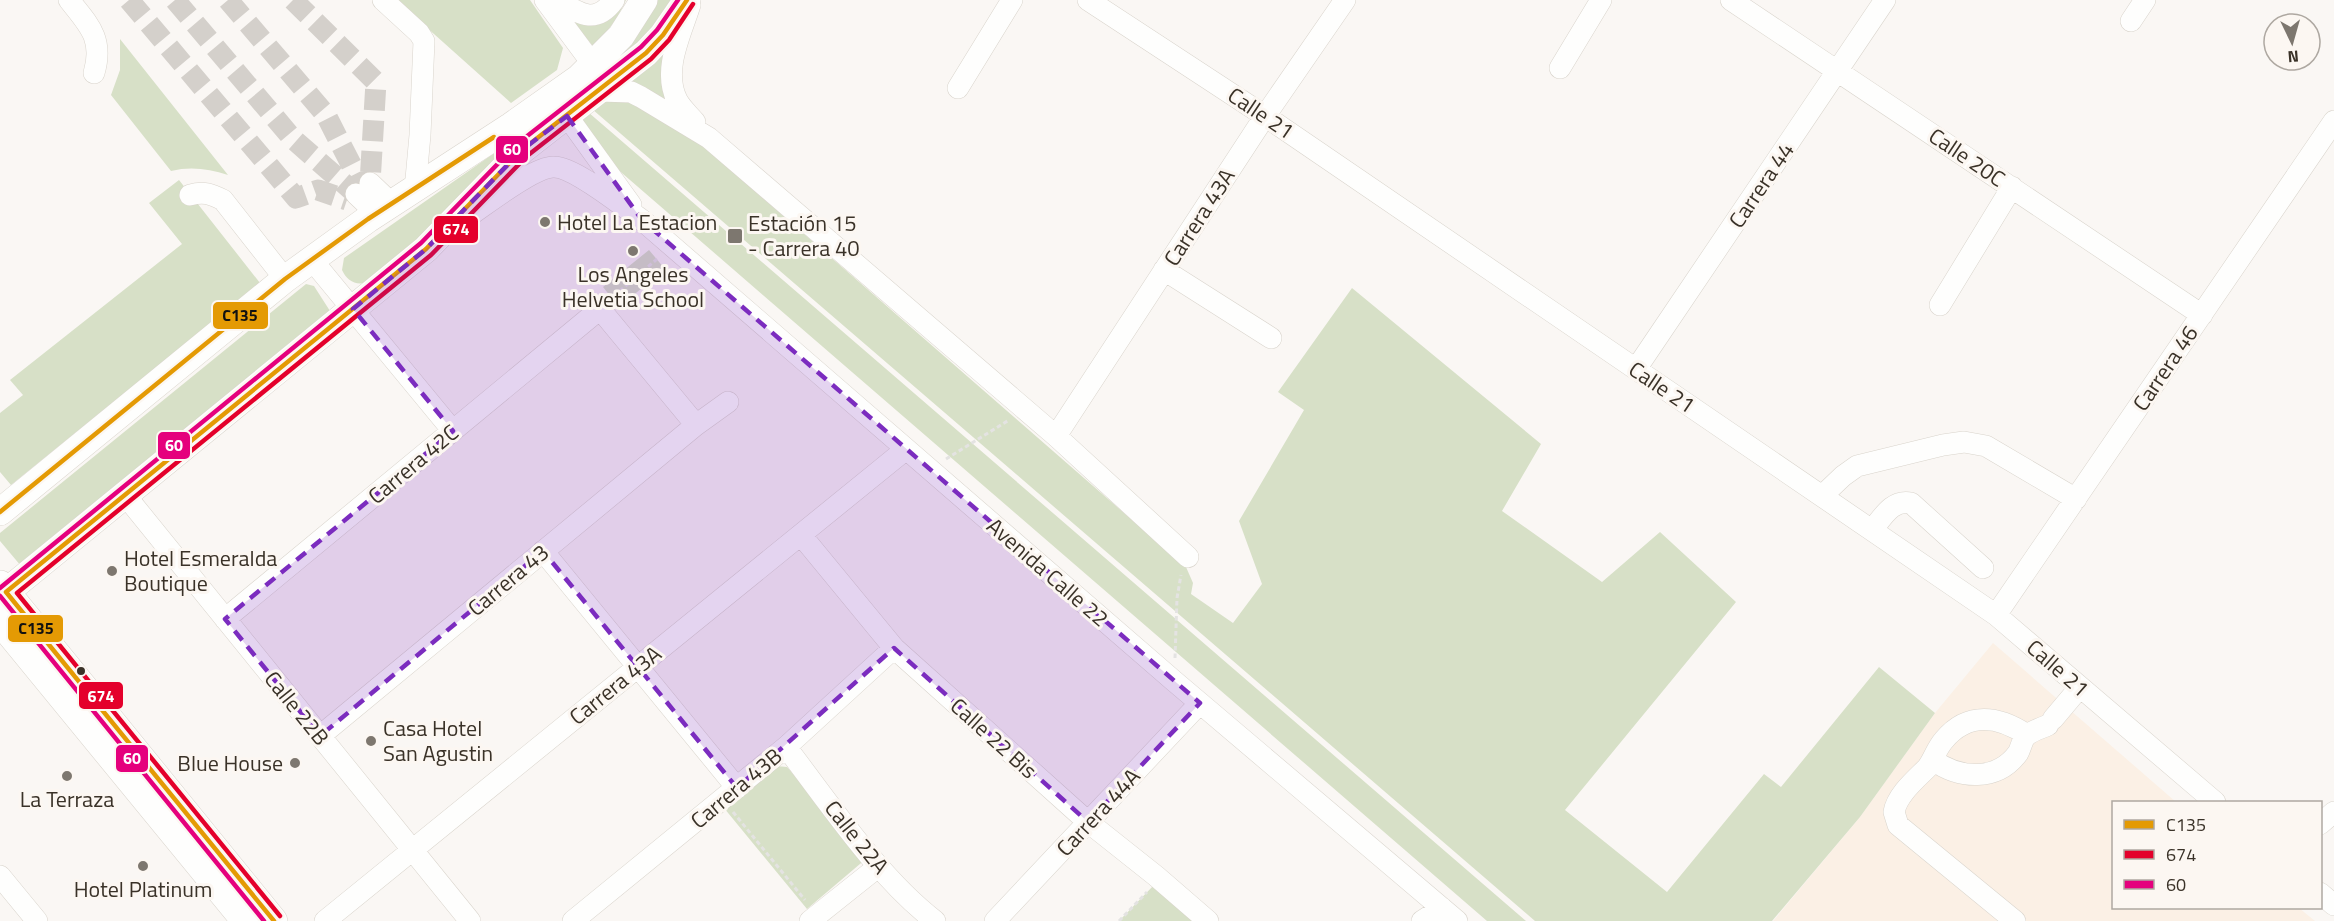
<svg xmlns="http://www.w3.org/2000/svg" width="2334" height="921" font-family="'Titillium Web',sans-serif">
<rect width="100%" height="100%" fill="#faf7f4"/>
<path fill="#fbf0e5" d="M 1993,643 L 2176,802 L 2114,802 L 2114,908 L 2299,908 L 2315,921 L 1773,921 L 1860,817 L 1935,713 Z"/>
<path fill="#d7e0c7" d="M 396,0 L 530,0 L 563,48 L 557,70 L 511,103 Z
M 620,0 L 626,0 L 617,18 L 596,46 L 592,45 L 557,3 L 578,17 Z
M 656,0 L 676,0 L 638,46 L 613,60 Z
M 120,39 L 228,175 C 209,169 191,166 171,171 L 111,95 L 120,70 Z
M 667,45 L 674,106 L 623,84 Z
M 622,94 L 694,138 L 1186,567 L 1193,583 L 1191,594 L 1233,623 L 1262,584 L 1239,521 L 1304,410 L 1278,392 L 1352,288 L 1541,444 L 1502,511 L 1602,582 L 1660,532 L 1736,602 L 1565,810 L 1667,892 L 1764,774 L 1781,787 L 1879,667 L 1935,713 L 1860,817 L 1772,921 L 1535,921 L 592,109 L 608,95 Z
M 588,112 L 1526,921 L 1487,921 L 608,161 L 581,131 L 582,117 Z
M 503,147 L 506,151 L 431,228 L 364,283 C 354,285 346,279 342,270 L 344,258 Z
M 179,180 L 260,283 L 11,485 L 0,472 L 0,413 L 23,395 L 10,380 L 182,244 L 149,203 Z
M 649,250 L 665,269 L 619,307 L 603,287 Z
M 306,284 L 314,286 L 330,311 L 21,566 L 0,541 L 0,533 Z
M 776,766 L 787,767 L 867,858 L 807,909 L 724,808 Z
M 1154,885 L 1195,921 L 1119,921 Z"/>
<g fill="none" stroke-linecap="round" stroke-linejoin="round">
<path stroke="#d4d0cb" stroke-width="21" stroke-dasharray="21 10" stroke-linecap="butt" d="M 129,0 L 296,198 L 318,190 L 347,200
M 175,0 L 293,139 L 356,194
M 228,0 L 326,115 L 363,188
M 293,0 L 376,82 L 370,183"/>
<g stroke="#d9d4cc" stroke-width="22">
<path id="minor" d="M 69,0 C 89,25 104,39 94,73
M 383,0 L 419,33 L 424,41 L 420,135 L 415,190
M 545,0 L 594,66
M 557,0 C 579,13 595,26 614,0
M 1088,0 L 1265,116 L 1996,615 L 2215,802
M 1731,0 L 2202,315
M 690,5 C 681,34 662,70 677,100 C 681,108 689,115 695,122
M 2131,21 L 2145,0
M 1560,68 L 1601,0
M 958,88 L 1012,0
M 600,91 L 631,92 L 641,97 L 709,138 L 1056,436 L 1188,557
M 567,116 L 631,205
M 370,183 L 392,204
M 356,194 L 377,214
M 190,195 C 204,191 211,194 223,200 L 285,279
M 469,216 C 487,204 535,166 554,167 C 575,167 623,207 642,220 L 1174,681 L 1457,921
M 312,260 L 453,431
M 1164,270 L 1271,338
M 1940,305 L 2012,187
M 1636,369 L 1885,0
M 1056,436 L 1265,116 L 1345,0
M 125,495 L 470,921
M 1822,496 L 1843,476 L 1857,466 L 1943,445 L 1964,442 L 1986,446 L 2076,499
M 1872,530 C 1883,517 1892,499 1911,503 L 1983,568
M 801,535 L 894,648 L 1088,822 L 1156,876 L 1208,921
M 543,551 L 737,788
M 1996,615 L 2334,121
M 225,619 L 600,309 L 696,425
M 2053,719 L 2080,687
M 320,736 L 696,425 L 728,402
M 786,747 C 830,804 878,877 935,921
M 1933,760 C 1959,779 1997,782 2018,753 C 2021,748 2022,740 2026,736 C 2031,731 2042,728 2048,725
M 2320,824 L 2334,812
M 0,876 L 37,921
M 2320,893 L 2334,905
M 325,921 L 905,450
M 573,921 L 786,747 L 894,648
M 810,921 L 879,866
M 995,921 L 1200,703
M 1422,921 L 1442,908
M 2015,921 L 1898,825 L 1894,812 C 1897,795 1915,780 1927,768 C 1934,759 1936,749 1944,740 C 1968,711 1999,716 2027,735"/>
</g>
<g stroke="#d9d4cc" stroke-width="28">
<path id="major" d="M 0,512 L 285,279 L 368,219 L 511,126 L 579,78 L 621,36 L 644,0
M 0,584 L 274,921
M 0,597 L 426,249 L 522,150 L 646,53 L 663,35 L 687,0
M 0,622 L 245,921"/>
</g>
<path stroke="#e4e3e2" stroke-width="3" stroke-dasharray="4.5 3" stroke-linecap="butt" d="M 614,296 L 657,259
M 946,459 L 1009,420
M 1175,658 L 1177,598 L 1181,575
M 733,812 L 805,900
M 1119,921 L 1147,892"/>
<use href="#minor" stroke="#fefefd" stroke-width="21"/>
<use href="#major" stroke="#fefefd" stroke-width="27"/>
<g stroke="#fcf7f2" stroke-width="9">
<path id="bus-1" d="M 0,512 L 285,279 L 368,219 L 494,137
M 274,921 L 6,592 L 426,249 L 522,150 L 646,53 L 663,35 L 687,0"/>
</g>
<g stroke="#fcf7f2" stroke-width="9">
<path id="bus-2" d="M 280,916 L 17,593 L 431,255 L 527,156 L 651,59 L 669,40 L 693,4"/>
</g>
<g stroke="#fcf7f2" stroke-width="9">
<path id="bus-3" d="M 0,588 L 421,243 L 517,144 L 641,47 L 657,30 L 678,0
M 0,596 L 264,921"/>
</g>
<use href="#bus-1" stroke="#e49a04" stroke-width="4.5"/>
<use href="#bus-2" stroke="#e4002b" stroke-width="4.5"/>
<use href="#bus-3" stroke="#e5007d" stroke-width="4.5"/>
</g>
<path fill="#7b2cbf" fill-opacity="0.2" stroke="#7b2cbf" stroke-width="4.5" stroke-dasharray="12 8" stroke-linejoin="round" d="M 567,116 L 642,220 L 1200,703 L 1088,822 L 894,648 L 737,788 L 543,551 L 320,736 L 225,619 L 453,431 L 353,309 L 426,249 L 522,150 Z"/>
<g fill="#7d776f" stroke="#fcf7f2" stroke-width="2">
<circle cx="545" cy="222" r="6"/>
<rect x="727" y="228" width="16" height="16" rx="3"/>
<circle cx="633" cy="251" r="6"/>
<circle cx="112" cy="571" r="6"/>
<circle cx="371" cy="741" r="6"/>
<circle cx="295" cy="763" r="6"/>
<circle cx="67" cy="776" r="6"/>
<circle cx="143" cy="866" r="6"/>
</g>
<circle fill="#3a3228" stroke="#fcf7f2" stroke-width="2" cx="81" cy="671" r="5"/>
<g text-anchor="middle" stroke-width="6" stroke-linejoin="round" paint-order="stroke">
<g font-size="22" fill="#3a3228" stroke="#fcf7f2">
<text transform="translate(1261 113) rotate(34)" y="8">Calle 21</text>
<text transform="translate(1967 157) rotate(34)" y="8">Calle 20C</text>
<text transform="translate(1761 185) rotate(-56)" y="8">Carrera 44</text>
<text transform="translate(1199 217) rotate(-57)" y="8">Carrera 43A</text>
<text transform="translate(2165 368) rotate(-56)" y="8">Carrera 46</text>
<text transform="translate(1662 387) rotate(34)" y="8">Calle 21</text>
<text transform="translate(413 464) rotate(-40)" y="8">Carrera 42C</text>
<text transform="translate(1048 572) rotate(41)" y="8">Avenida Calle 22</text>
<text transform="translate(508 580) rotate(-40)" y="8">Carrera 43</text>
<text transform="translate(2058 668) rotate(41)" y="8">Calle 21</text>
<text transform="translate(615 685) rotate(-39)" y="8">Carrera 43A</text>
<text transform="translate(297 708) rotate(51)" y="8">Calle 22B</text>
<text transform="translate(994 738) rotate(42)" y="8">Calle 22 Bis</text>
<text transform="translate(736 788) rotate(-40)" y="8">Carrera 43B</text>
<text transform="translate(1098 812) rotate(-47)" y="8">Carrera 44A</text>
<text transform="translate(857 837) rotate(51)" y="8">Calle 22A</text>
</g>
<g font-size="22" fill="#3a3228" stroke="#fcf7f2" text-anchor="start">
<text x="557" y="230">Hotel La Estacion</text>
<text x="748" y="231">Estación 15<tspan x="748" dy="25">- Carrera 40</tspan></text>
<text x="633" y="282" text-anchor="middle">Los Angeles<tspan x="633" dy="25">Helvetia School</tspan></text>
<text x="124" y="566">Hotel Esmeralda<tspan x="124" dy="25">Boutique</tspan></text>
<text x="383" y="736">Casa Hotel<tspan x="383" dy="25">San Agustin</tspan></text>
<text x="283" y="771" text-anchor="end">Blue House</text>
<text x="67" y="807" text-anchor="middle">La Terraza</text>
<text x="143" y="897" text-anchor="middle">Hotel Platinum</text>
</g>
</g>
<g stroke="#fcf7f2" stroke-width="2">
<rect x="495" y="135" width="34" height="29" rx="6" fill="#e5007d"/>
<rect x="433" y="215" width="46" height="29" rx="6" fill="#e4002b"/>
<rect x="212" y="301" width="57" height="29" rx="6" fill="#e49a04"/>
<rect x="157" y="431" width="34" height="29" rx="6" fill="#e5007d"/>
<rect x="7" y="614" width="57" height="29" rx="6" fill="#e49a04"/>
<rect x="78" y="681" width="46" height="29" rx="6" fill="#e4002b"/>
<rect x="115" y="744" width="34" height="29" rx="6" fill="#e5007d"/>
</g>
<g font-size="16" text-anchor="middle" font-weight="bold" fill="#fff">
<text x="512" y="155">60</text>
<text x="456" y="235">674</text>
<text x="174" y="451">60</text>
<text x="101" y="702">674</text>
<text x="132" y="764">60</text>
</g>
<g font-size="16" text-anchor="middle" font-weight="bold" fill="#111">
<text x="240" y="321">C135</text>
<text x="36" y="634">C135</text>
</g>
<rect x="2112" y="801" width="210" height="108" fill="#fcf7f2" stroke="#aea8a1" stroke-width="1.5"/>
<rect x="2124" y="820" width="30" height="9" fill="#e49a04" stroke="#aea8a1" stroke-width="1.5"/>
<text x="2166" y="831" font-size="18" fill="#3a3228">C135</text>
<rect x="2124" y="850" width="30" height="9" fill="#e4002b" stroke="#aea8a1" stroke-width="1.5"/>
<text x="2166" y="861" font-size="18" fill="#3a3228">674</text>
<rect x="2124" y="880" width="30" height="9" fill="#e5007d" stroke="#aea8a1" stroke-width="1.5"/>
<text x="2166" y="891" font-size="18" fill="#3a3228">60</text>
<g transform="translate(2292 42) rotate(175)"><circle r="28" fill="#fcf7f2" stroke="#aea8a1" stroke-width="1.5"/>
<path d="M0-4.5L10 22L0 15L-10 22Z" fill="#7d776f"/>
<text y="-9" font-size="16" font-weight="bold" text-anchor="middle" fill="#3a3228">N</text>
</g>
</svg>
